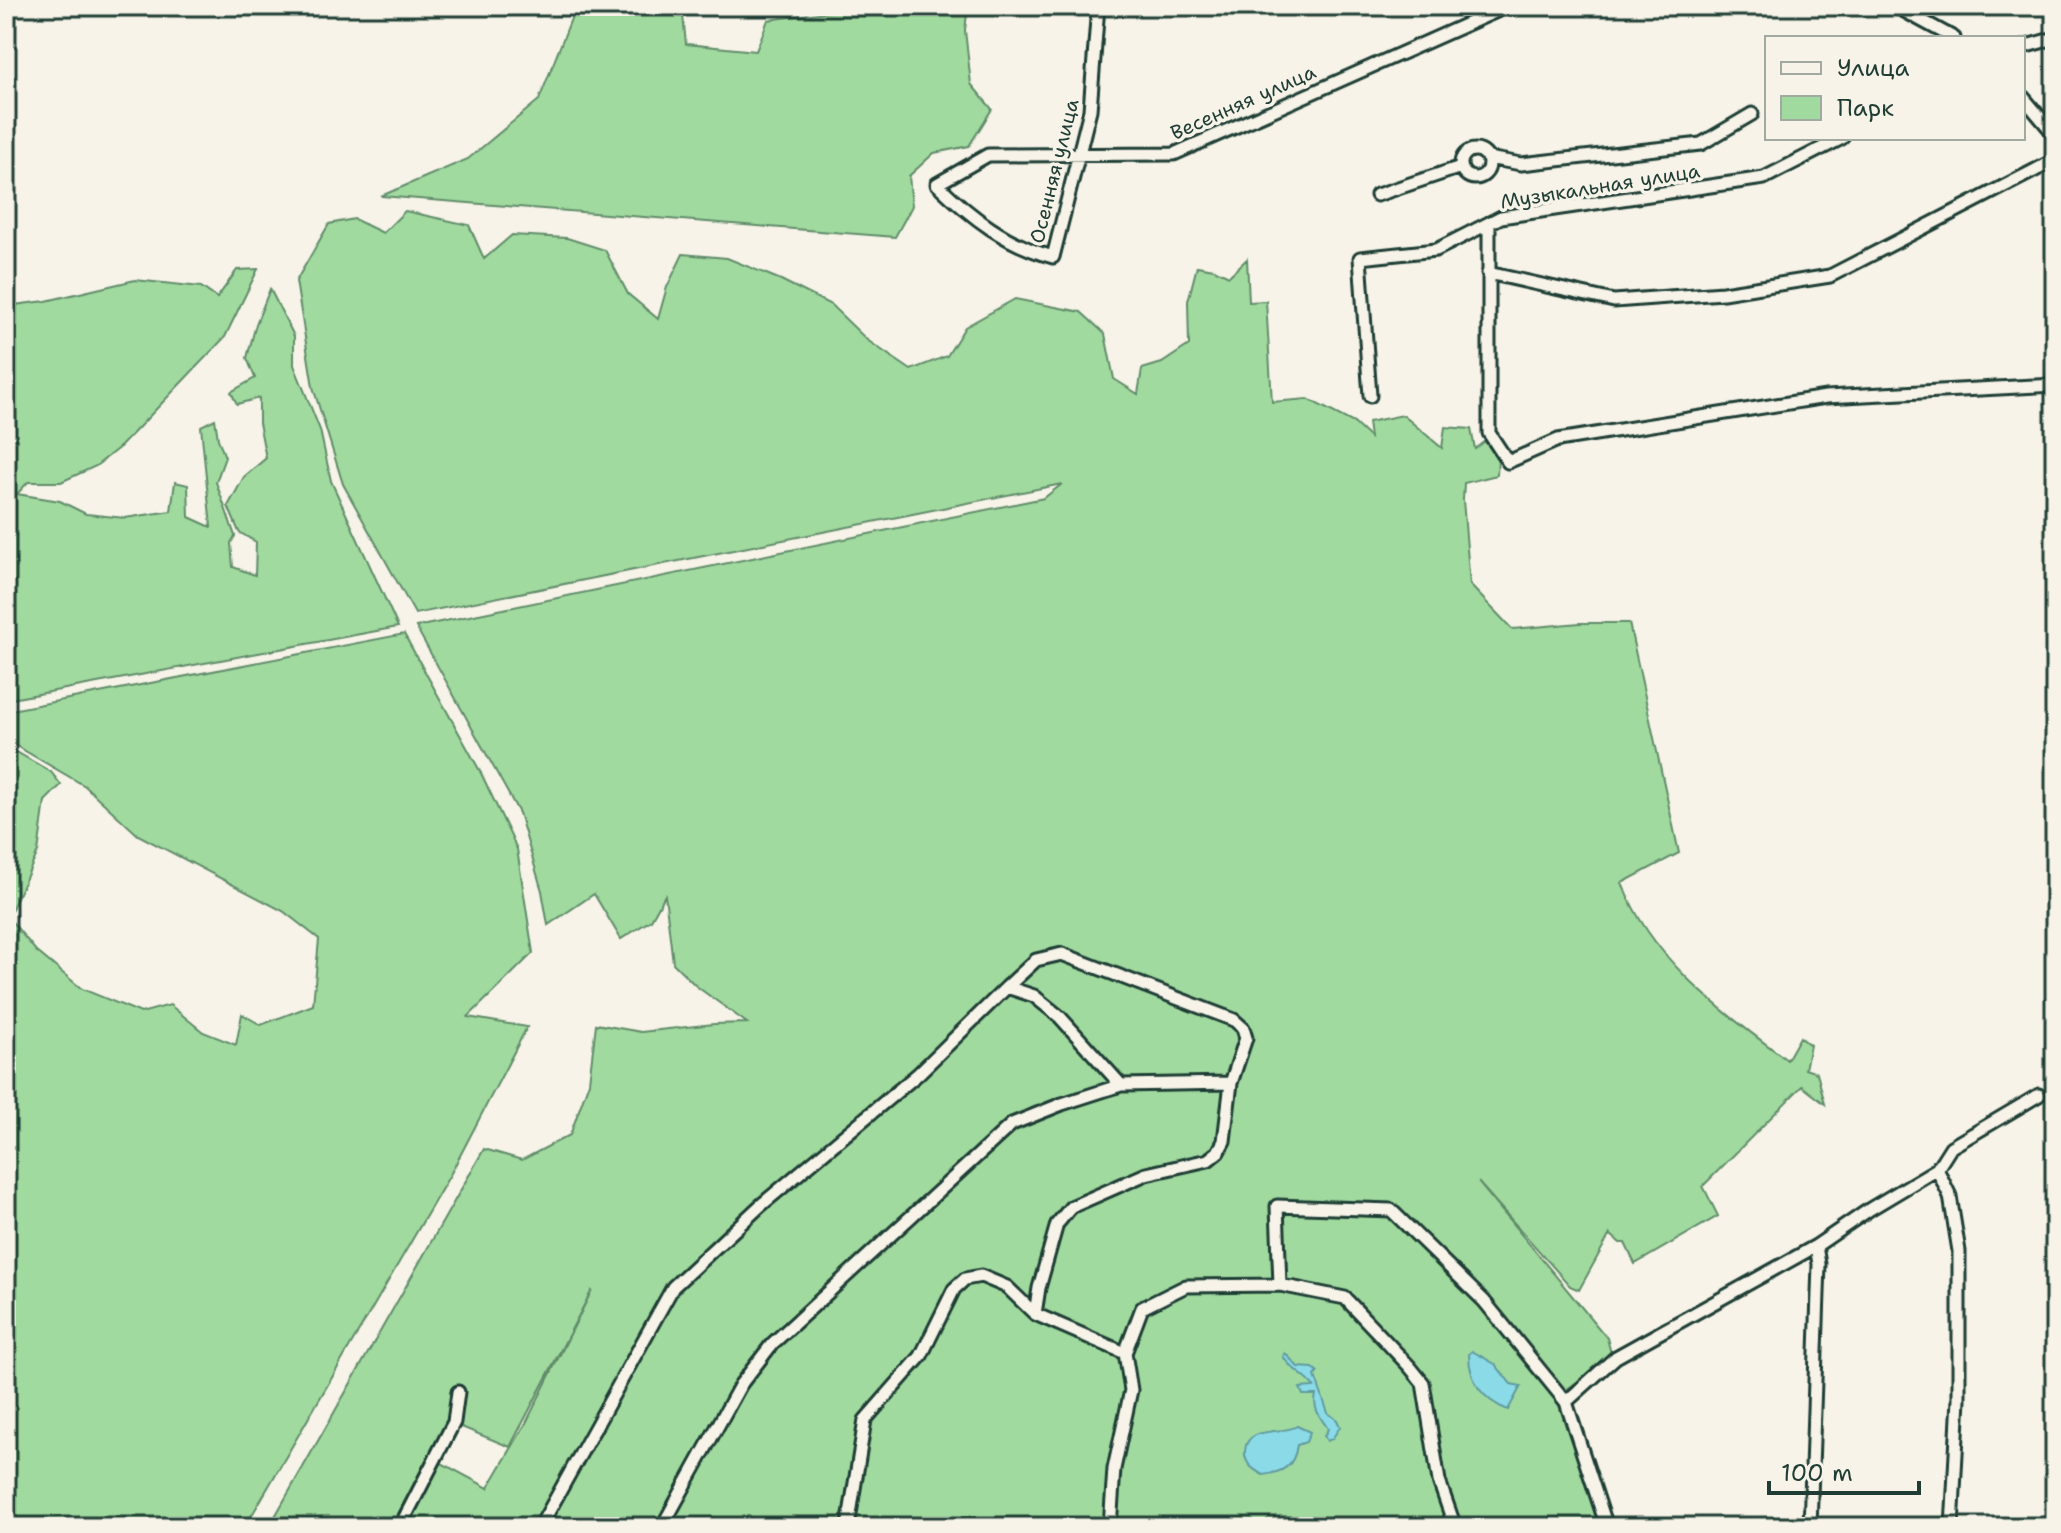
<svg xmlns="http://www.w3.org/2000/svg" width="2061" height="1533" font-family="'Shantell Sans',sans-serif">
<rect width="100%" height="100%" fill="#f7f3e8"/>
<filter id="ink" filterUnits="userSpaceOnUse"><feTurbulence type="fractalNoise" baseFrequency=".0125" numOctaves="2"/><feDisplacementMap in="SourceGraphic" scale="16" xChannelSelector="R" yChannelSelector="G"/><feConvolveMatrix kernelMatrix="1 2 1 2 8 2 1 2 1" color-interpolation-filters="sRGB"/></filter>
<g filter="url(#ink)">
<path fill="#a1da9f" stroke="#608c6a" stroke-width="2" d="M 576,6 L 682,6 L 686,44 L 756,51 L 768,20 L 840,10 L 843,6 L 968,6 L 965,30 L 971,84 L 992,109 L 969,146 L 934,153 L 909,176 L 912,206 L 895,237 L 381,196 L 468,159 L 539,100 Z
M 405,211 L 469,225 L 484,259 L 512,235 L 567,238 L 605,250 L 628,294 L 658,319 L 667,287 L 683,254 L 727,258 L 781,280 L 831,305 L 867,340 L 911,370 L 947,356 L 965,327 L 1015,299 L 1081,312 L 1105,334 L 1114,379 L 1138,394 L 1142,369 L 1162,363 L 1189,345 L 1188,301 L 1197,266 L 1214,269 L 1229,276 L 1247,259 L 1249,302 L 1266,301 L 1272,402 L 1308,399 L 1354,423 L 1370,438 L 1368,422 L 1403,415 L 1442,448 L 1445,427 L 1471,429 L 1475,449 L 1485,441 L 1498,459 L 1497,475 L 1464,483 L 1463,500 L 1470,585 L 1512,629 L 1580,623 L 1629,623 L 1679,853 L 1622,883 C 1652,961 1722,1011 1787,1060 L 1800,1037 L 1810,1045 L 1805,1069 L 1817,1073 L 1825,1104 L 1802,1086 L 1703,1186 L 1718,1216 L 1635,1264 L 1625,1243 L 1620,1243 L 1610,1234 L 1579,1290 L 1570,1286 L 1478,1182 L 1607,1338 L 1612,1357 L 1566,1390 L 1613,1527 L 406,1527 L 440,1462 L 488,1488 L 525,1425 L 592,1290 L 510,1447 L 447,1421 L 391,1527 L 269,1527 L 484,1149 L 522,1160 L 570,1135 L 589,1082 L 596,1024 L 641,1032 L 714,1024 L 747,1023 L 696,986 L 673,963 L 665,895 L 651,920 L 621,939 L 594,894 L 548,925 L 542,891 L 519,813 L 416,627 L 1044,498 L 1062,484 L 415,614 L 343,484 L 313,387 L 296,281 L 329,224 L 354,219 L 383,233 Z
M 258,269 L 225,337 L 121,446 L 96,466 L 61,482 L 28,482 L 17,494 L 60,501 L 86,514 L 125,518 L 171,511 L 175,482 L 188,485 L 189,517 L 211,527 L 201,426 L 215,419 L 218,439 L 225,457 L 216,482 L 235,536 L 231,543 L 233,567 L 255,575 L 256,542 L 239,532 L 228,506 L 244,477 L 266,458 L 259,423 L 259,398 L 237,404 L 231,392 L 255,378 L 247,358 L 256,324 L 270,289 L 294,336 L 294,365 L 320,430 L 331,481 L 398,627 L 6,700 L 6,306 L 46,301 L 135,280 L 201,287 L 217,298 L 237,270 Z
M 404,634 L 480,771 L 517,849 L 533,953 L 468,1017 L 527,1027 L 451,1173 L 245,1527 L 6,1527 L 6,746 L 51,772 L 61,785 L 45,801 L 38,852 L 8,917 L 36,951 L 82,989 L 141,1013 L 170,1005 L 203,1032 L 236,1045 L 242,1014 L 261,1025 L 313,1005 L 319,939 L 283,911 L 138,835 L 85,786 L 8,741 L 6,744 L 6,711 Z"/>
<path fill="#8bdae7" stroke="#609b9f" stroke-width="2" d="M 1472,1351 L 1495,1364 L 1511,1384 L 1521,1386 L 1508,1410 C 1483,1400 1469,1382 1469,1354 Z
M 1285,1353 L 1298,1367 L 1313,1368 L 1318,1372 L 1315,1376 L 1328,1413 L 1337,1420 L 1340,1427 L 1332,1439 L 1327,1441 L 1324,1436 L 1328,1429 C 1322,1419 1312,1410 1316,1395 L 1303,1395 L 1300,1388 L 1314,1387 C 1305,1374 1290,1370 1283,1356 Z
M 1297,1426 L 1310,1432 L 1306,1442 L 1297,1445 C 1294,1467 1283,1472 1263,1475 C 1254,1470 1244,1464 1245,1451 C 1246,1425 1283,1435 1297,1426 Z"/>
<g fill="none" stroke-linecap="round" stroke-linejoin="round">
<g stroke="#1f3d34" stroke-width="17">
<path id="street" d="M 1098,6 L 1090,110 L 1053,257 C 1007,245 971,217 937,184 L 988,155 L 1174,154 L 1508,6
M 1895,6 L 1954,38
M 2023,47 L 2055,38
M 2023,97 L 2055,135
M1461 164a14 14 0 1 1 28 0a14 14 0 1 1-28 0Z
M 1488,158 L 1521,164 L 1701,144 L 1752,114
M 1377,195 L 1461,167
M 1489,223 L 1489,433 L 1508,462 L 1558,440 L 1826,397 L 2055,385
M 1488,273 L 1614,301 L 1723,293 L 1830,276 L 2055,160
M 1370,396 L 1360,258 L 1436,250 L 1501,217 L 1764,178 L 1842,138
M 1007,987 L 1036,960 L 1062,954 L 1234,1020 L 1243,1028 L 1246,1038 L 1231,1083 L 1224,1141 L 1218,1152 L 1208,1160 L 1146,1174 L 1071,1207 L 1057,1224 L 1039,1288 L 1035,1314
M 1937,1169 L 1950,1196 L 1959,1251 L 1959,1399 L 1952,1527
M 1280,1285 L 1277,1206 L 1391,1210 L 1484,1301 L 1566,1402 L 1607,1527
M 1566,1402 L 1616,1357 L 1816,1246 L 1870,1209 L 1937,1169 L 1951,1147 L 2039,1095
M 400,1527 L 454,1422 L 458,1392
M 540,1527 L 673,1287 L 760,1206 L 918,1074 L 1007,987 L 1034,996 L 1060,1017 L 1121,1085
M 662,1527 L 741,1384 L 772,1344 L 1012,1124 L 1062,1104 L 1121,1085 L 1231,1083
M 848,1527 L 865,1420 L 921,1356 L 954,1289 L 965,1279 L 981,1276 L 1007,1287 L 1035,1314 L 1125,1353
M 1110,1527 L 1114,1469 L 1131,1390 L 1125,1353 L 1142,1308 L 1186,1286 L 1280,1285 L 1345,1298 L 1410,1367 L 1423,1383 L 1439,1481 L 1455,1527
M 1810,1527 L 1819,1264 L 1816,1246"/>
</g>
<use href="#street" stroke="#f7f3e8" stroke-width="11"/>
</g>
</g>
<g text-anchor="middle" stroke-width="7" stroke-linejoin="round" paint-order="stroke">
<g font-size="20" fill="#1f3d34" stroke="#f7f3e8">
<text transform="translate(1243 102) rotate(-24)" y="7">Весенняя улица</text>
<text transform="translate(1054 171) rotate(-76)" y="7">Осенняя улица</text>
<text transform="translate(1600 186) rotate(-9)" y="7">Музыкальная улица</text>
</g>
</g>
<rect width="2061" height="1533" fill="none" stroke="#f7f3e8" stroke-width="32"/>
<rect x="16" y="16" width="2029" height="1501" fill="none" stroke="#1f3d34" stroke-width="3" filter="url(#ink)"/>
<rect x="1765" y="36" width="260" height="104" fill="#f7f3e8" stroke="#a1aaa0" stroke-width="2"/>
<rect x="1781" y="62" width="40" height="12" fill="#f7f3e8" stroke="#a1aaa0" stroke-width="2"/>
<text x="1837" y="76" font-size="24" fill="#1f3d34">Улица</text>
<rect x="1781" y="96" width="40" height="24" fill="#a1da9f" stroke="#a1aaa0" stroke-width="2"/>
<text x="1837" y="116" font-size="24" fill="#1f3d34">Парк</text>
<path d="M1769 1481v12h150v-12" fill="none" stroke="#1f3d34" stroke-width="4"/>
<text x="1781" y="1481" font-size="24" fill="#1f3d34" stroke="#f7f3e8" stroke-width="6" paint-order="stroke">100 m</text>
</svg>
